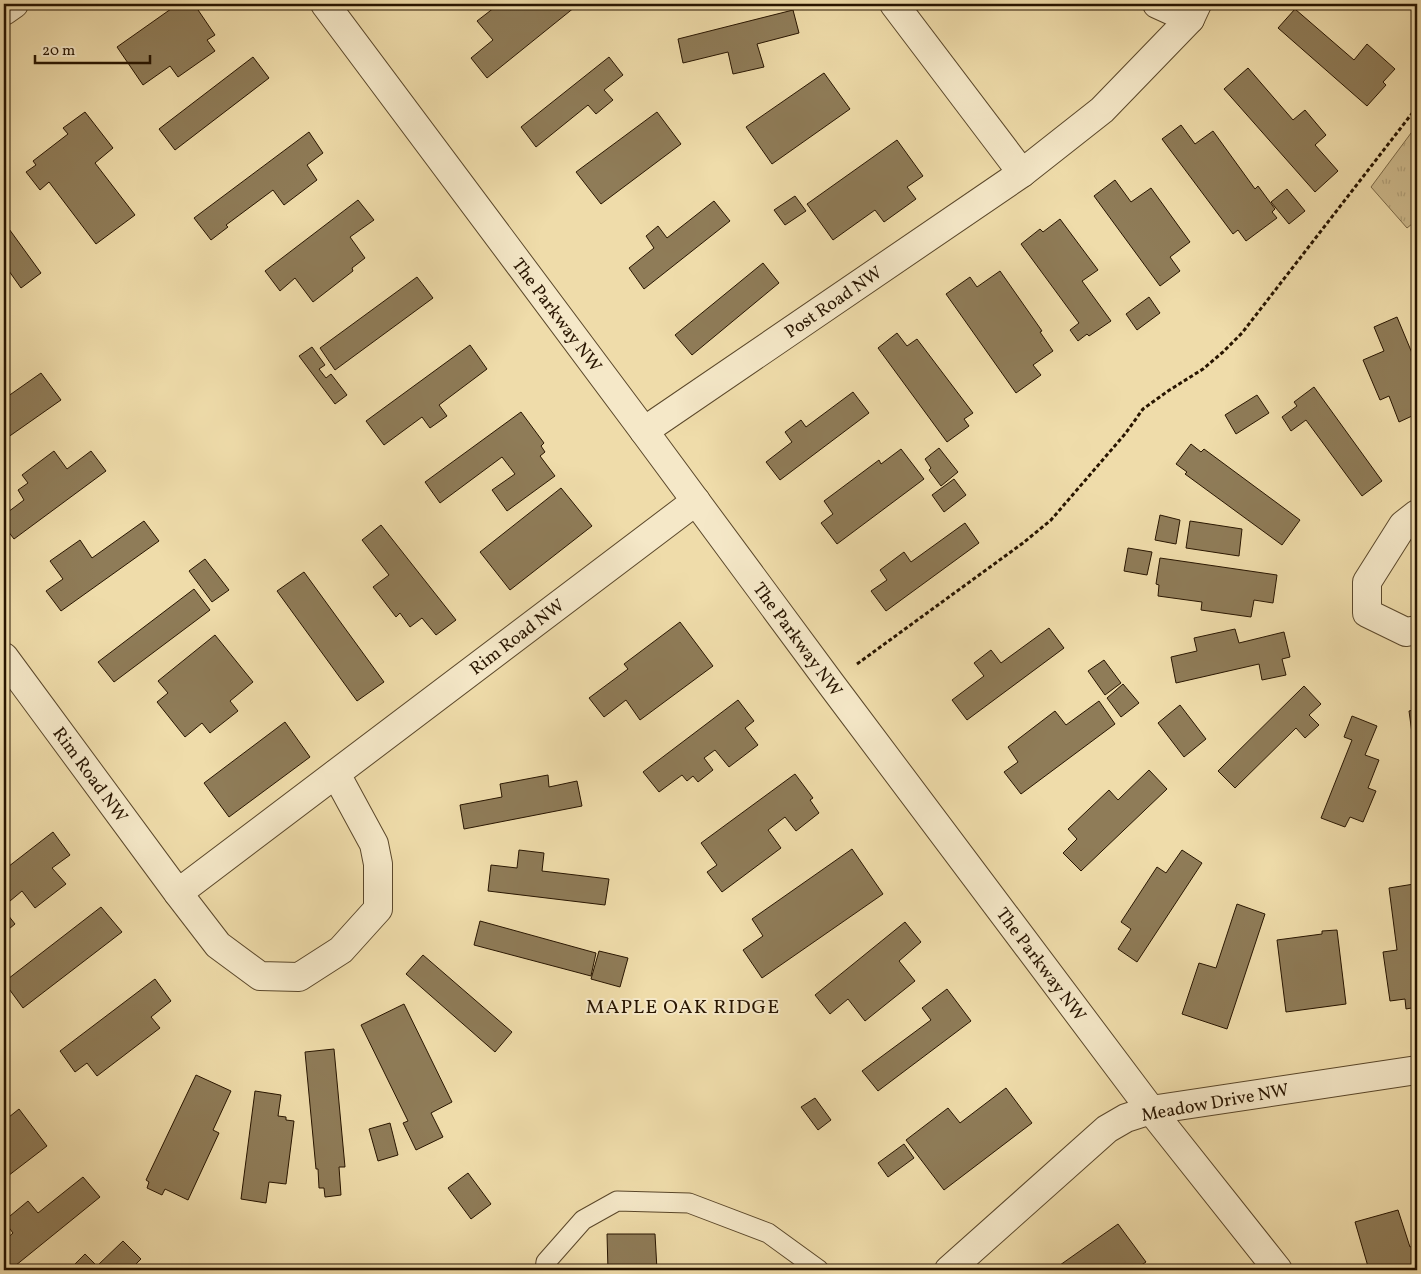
<svg xmlns="http://www.w3.org/2000/svg" width="1421" height="1274" font-family="Vollkorn,serif">
<defs>
<pattern id="park-tufts" width="24" height="20" patternUnits="userSpaceOnUse" patternTransform="scale(1.25)"><rect width="24" height="20" fill="#cdba8d"/><path d="M3 7l-1-3M5 7V3M7 7l1-3M15 17l-1-3M17 17v-4M19 17l1-3" fill="none" stroke="#b09f78"/></pattern>
</defs>
<rect width="100%" height="100%" fill="#efdcaa"/>
<filter id="stains"><feTurbulence type="fractalNoise" baseFrequency=".004" numOctaves="4"/><feColorMatrix values="0 0 0 0 .2 0 0 0 0 .09 0 0 0 0 .02 0 0 0 .5 -.17"/></filter>
<radialGradient id="worn" r=".72"><stop offset=".6" stop-color="#630" stop-opacity="0"/><stop offset="1" stop-color="#630" stop-opacity=".3"/></radialGradient>
<path fill="url(#park-tufts)" stroke="#7a6846" d="M 1417,125 L 1417,220 L 1407,228 L 1371,187 Z"/>
<path fill="#8f7c58" stroke="#281500" d="M 178,4 L 194,4 L 215,35 L 207,40 L 215,51 L 178,77 L 170,66 L 143,85 L 117,47 Z
M 499,4 L 572,4 L 575,7 L 487,78 L 471,58 L 493,40 L 477,21 Z
M 1295,9 L 1354,60 L 1367,44 L 1395,69 L 1383,82 L 1386,85 L 1367,106 L 1278,28 Z
M 793,10 L 799,33 L 757,44 L 764,67 L 733,74 L 728,52 L 683,63 L 678,39 Z
M 253,57 L 269,78 L 175,150 L 159,129 Z
M 609,57 L 623,75 L 604,90 L 613,100 L 596,114 L 588,105 L 536,147 L 521,127 Z
M 1248,68 L 1293,120 L 1305,110 L 1326,135 L 1315,145 L 1338,171 L 1315,192 L 1224,89 Z
M 824,73 L 850,109 L 772,164 L 746,127 Z
M 85,112 L 113,148 L 95,163 L 135,215 L 96,244 L 49,182 L 40,190 L 26,172 L 36,165 L 33,161 L 68,134 L 63,128 Z
M 657,112 L 681,144 L 601,204 L 576,172 Z
M 1181,125 L 1195,144 L 1213,131 L 1255,189 L 1258,186 L 1275,209 L 1272,212 L 1277,218 L 1246,241 L 1238,230 L 1233,234 L 1162,139 Z
M 309,132 L 323,153 L 307,165 L 317,180 L 284,205 L 273,190 L 226,225 L 228,227 L 211,240 L 194,218 Z
M 897,140 L 923,176 L 907,187 L 916,199 L 884,222 L 875,210 L 833,240 L 807,204 Z
M 1115,180 L 1131,202 L 1151,188 L 1190,242 L 1170,257 L 1180,271 L 1160,286 L 1094,196 Z
M 1287,189 L 1305,211 L 1289,224 L 1271,202 Z
M 795,196 L 806,211 L 785,225 L 774,210 Z
M 358,200 L 374,220 L 350,237 L 365,258 L 352,268 L 353,271 L 313,302 L 295,278 L 280,291 L 265,271 Z
M 714,201 L 730,221 L 644,289 L 629,268 L 654,248 L 646,236 L 658,226 L 667,238 Z
M 1060,219 L 1098,270 L 1082,281 L 1111,321 L 1089,336 L 1087,334 L 1078,341 L 1070,330 L 1079,323 L 1021,244 L 1040,229 L 1043,232 Z
M 4,222 L 41,273 L 21,288 L 4,264 Z
M 763,263 L 779,283 L 692,355 L 675,335 Z
M 1000,271 L 1042,331 L 1040,332 L 1053,351 L 1033,365 L 1041,375 L 1016,393 L 946,294 L 970,277 L 977,287 Z
M 417,277 L 433,298 L 335,370 L 320,348 Z
M 1149,297 L 1160,313 L 1137,330 L 1126,314 Z
M 1397,317 L 1417,365 L 1417,428 L 1412,416 L 1399,422 L 1389,396 L 1380,400 L 1363,360 L 1384,351 L 1374,327 Z
M 897,333 L 907,346 L 917,339 L 973,413 L 964,419 L 969,426 L 947,442 L 878,348 Z
M 470,345 L 487,369 L 439,405 L 447,416 L 430,428 L 422,417 L 384,445 L 366,421 Z
M 312,347 L 325,365 L 319,369 L 326,378 L 331,374 L 347,395 L 335,404 L 299,356 Z
M 41,373 L 61,400 L 4,440 L 4,399 Z
M 1314,387 L 1382,481 L 1362,496 L 1306,420 L 1291,431 L 1282,417 L 1297,406 L 1294,402 Z
M 853,392 L 869,413 L 780,480 L 766,462 L 792,442 L 785,432 L 801,420 L 806,427 Z
M 1257,395 L 1269,413 L 1236,434 L 1225,415 Z
M 521,412 L 544,443 L 541,446 L 545,452 L 540,456 L 555,476 L 507,511 L 492,490 L 515,474 L 502,457 L 440,503 L 425,482 Z
M 1191,444 L 1201,452 L 1204,449 L 1300,520 L 1282,545 L 1185,474 L 1187,472 L 1176,464 Z
M 939,448 L 958,472 L 941,486 L 929,470 L 931,468 L 925,459 Z
M 901,449 L 924,479 L 837,544 L 821,523 L 833,514 L 824,501 L 879,460 L 881,464 Z
M 54,451 L 67,469 L 91,451 L 106,471 L 14,539 L 4,526 L 4,515 L 24,500 L 18,490 L 28,483 L 22,475 Z
M 954,479 L 966,495 L 944,512 L 932,495 Z
M 561,488 L 592,526 L 510,590 L 480,552 Z
M 1160,515 L 1180,520 L 1176,544 L 1155,540 Z
M 144,521 L 159,541 L 61,611 L 46,591 L 63,579 L 50,561 L 80,540 L 92,558 Z
M 1190,521 L 1242,529 L 1239,556 L 1186,548 Z
M 965,523 L 979,543 L 886,611 L 871,591 L 887,580 L 880,570 L 904,552 L 911,562 Z
M 381,525 L 456,620 L 436,635 L 422,618 L 410,627 L 400,613 L 396,617 L 373,587 L 389,575 L 362,540 Z
M 1128,548 L 1152,552 L 1147,575 L 1124,571 Z
M 1160,558 L 1277,575 L 1273,603 L 1254,600 L 1251,617 L 1201,610 L 1202,602 L 1158,596 L 1159,585 L 1156,584 Z
M 205,559 L 229,590 L 212,602 L 189,571 Z
M 304,572 L 384,682 L 357,701 L 277,591 Z
M 194,589 L 210,610 L 114,682 L 98,662 Z
M 680,622 L 713,666 L 640,720 L 626,700 L 604,717 L 589,698 L 628,669 L 624,664 Z
M 1049,628 L 1064,648 L 967,720 L 952,700 L 984,676 L 974,663 L 991,650 L 1001,663 Z
M 1235,629 L 1239,643 L 1284,632 L 1290,657 L 1282,659 L 1286,675 L 1262,680 L 1259,664 L 1176,683 L 1171,657 L 1197,651 L 1194,638 Z
M 215,635 L 253,682 L 230,701 L 238,711 L 210,733 L 202,723 L 185,737 L 157,702 L 168,693 L 158,681 Z
M 1104,660 L 1121,683 L 1105,695 L 1088,671 Z
M 1123,684 L 1139,703 L 1121,717 L 1107,698 Z
M 1304,686 L 1321,704 L 1309,715 L 1319,725 L 1305,738 L 1296,728 L 1235,788 L 1218,771 Z
M 738,700 L 754,721 L 745,728 L 758,745 L 729,767 L 715,750 L 704,758 L 713,770 L 698,782 L 693,776 L 687,781 L 682,775 L 659,792 L 643,772 Z
M 1099,701 L 1115,724 L 1021,794 L 1004,772 L 1018,762 L 1008,747 L 1055,711 L 1066,725 Z
M 1180,705 L 1206,739 L 1184,757 L 1158,723 Z
M 1417,709 L 1417,770 L 1409,711 Z
M 1352,716 L 1377,726 L 1365,755 L 1379,760 L 1368,788 L 1376,791 L 1363,822 L 1350,817 L 1345,827 L 1321,818 L 1352,740 L 1344,737 Z
M 285,722 L 310,757 L 229,817 L 204,783 Z
M 1149,770 L 1167,789 L 1081,871 L 1063,853 L 1077,839 L 1068,829 L 1109,790 L 1118,800 Z
M 795,774 L 813,798 L 810,800 L 819,813 L 796,831 L 785,817 L 768,830 L 781,848 L 722,892 L 707,872 L 717,865 L 701,843 Z
M 548,775 L 549,787 L 577,781 L 582,806 L 464,829 L 460,805 L 502,797 L 500,784 Z
M 53,832 L 70,855 L 52,868 L 66,884 L 35,908 L 22,891 L 4,906 L 4,870 Z
M 852,849 L 883,894 L 762,978 L 743,950 L 763,936 L 752,919 Z
M 519,850 L 544,853 L 542,871 L 609,879 L 605,905 L 488,891 L 491,865 L 517,868 Z
M 1182,850 L 1202,863 L 1137,962 L 1118,949 L 1131,929 L 1121,922 L 1157,867 L 1166,873 Z
M 1414,884 L 1417,908 L 1417,1007 L 1406,1009 L 1405,999 L 1390,1001 L 1383,952 L 1397,950 L 1389,888 Z
M 1237,904 L 1265,914 L 1227,1029 L 1182,1014 L 1199,963 L 1216,968 Z
M 101,907 L 122,932 L 23,1008 L 4,982 Z
M 4,910 L 15,924 L 4,933 Z
M 480,921 L 596,953 L 591,976 L 474,945 Z
M 905,922 L 921,942 L 899,961 L 915,981 L 865,1021 L 848,999 L 830,1014 L 815,995 Z
M 1337,930 L 1346,1004 L 1286,1012 L 1277,940 L 1322,934 L 1322,931 Z
M 599,951 L 628,958 L 620,987 L 591,979 Z
M 423,955 L 512,1032 L 495,1052 L 406,974 Z
M 155,979 L 171,1001 L 151,1017 L 160,1028 L 97,1076 L 87,1063 L 75,1072 L 60,1051 Z
M 947,989 L 971,1021 L 878,1091 L 862,1071 L 931,1020 L 922,1008 Z
M 404,1004 L 452,1102 L 431,1113 L 443,1137 L 416,1150 L 403,1123 L 408,1121 L 361,1025 Z
M 334,1049 L 345,1167 L 339,1167 L 341,1195 L 325,1197 L 324,1188 L 319,1188 L 318,1169 L 316,1169 L 305,1052 Z
M 196,1075 L 231,1091 L 213,1130 L 219,1133 L 188,1200 L 165,1189 L 162,1195 L 147,1188 L 149,1182 L 146,1180 Z
M 1006,1088 L 1032,1123 L 944,1190 L 906,1140 L 948,1108 L 960,1123 Z
M 255,1091 L 281,1095 L 278,1116 L 286,1117 L 286,1120 L 294,1121 L 286,1184 L 269,1182 L 266,1203 L 241,1199 Z
M 815,1098 L 831,1120 L 818,1130 L 801,1107 Z
M 19,1109 L 47,1146 L 4,1179 L 4,1121 Z
M 390,1123 L 398,1155 L 378,1161 L 369,1129 Z
M 904,1144 L 914,1158 L 888,1177 L 878,1163 Z
M 468,1173 L 491,1204 L 471,1219 L 448,1188 Z
M 83,1177 L 100,1197 L 10,1270 L 4,1270 L 4,1241 L 13,1233 L 4,1221 L 28,1201 L 38,1213 Z
M 1398,1210 L 1410,1247 L 1417,1245 L 1417,1270 L 1369,1270 L 1355,1222 Z
M 1118,1224 L 1146,1262 L 1134,1270 L 1053,1270 Z
M 607,1234 L 655,1234 L 657,1270 L 608,1270 Z
M 123,1241 L 141,1259 L 130,1270 L 69,1270 L 85,1254 L 97,1266 Z"/>
<g fill="none" stroke-linecap="round" stroke-linejoin="round">
<g stroke="#5a472a" stroke-width="21">
<path id="service" d="M 545,1270 L 546,1262 L 583,1220 L 617,1201 L 689,1203 L 768,1233 L 819,1270"/>
</g>
<g stroke="#5a472a" stroke-width="30">
<g id="minor">
<path d="M 894,4 L 1022,173"/>
<path d="M 1157,4 L 1190,19"/>
<path id="s1" d="M 644,431 L 1022,173 L 1102,110 L 1190,19 L 1197,4"/>
<path d="M 1417,514 L 1403,525 L 1367,582 L 1367,613 L 1406,632 L 1417,630"/>
<path id="s2" d="M 4,657 L 178,893 L 696,501"/>
<path d="M 178,893 L 218,945 L 260,976 L 299,977 L 341,950 L 378,909 L 378,864 L 374,844 L 336,774"/>
<path d="M 949,1270 L 1107,1129 L 1126,1118 L 1151,1110"/>
</g>
</g>
<g stroke="#5a472a" stroke-width="30">
<g id="tertiary">
<path id="s3" d="M 325,4 L 644,431 L 831,684 L 1151,1110 L 1278,1270"/>
<path d="M 4,11 L 14,4"/>
<path d="M 1151,1110 L 1417,1070"/>
</g>
</g>
<path stroke="#281500" stroke-width="3" stroke-dasharray="4 2.5" stroke-linecap="butt" d="M 857,664 L 1023,543 L 1051,520 L 1125,434 L 1143,409 L 1168,391 L 1203,369 L 1223,352 L 1242,333 L 1417,107"/>
<use href="#service" stroke="#f5e8c8" stroke-width="19"/>
<use href="#minor" stroke="#f5e8c8" stroke-width="28"/>
<use href="#tertiary" stroke="#f5e8c8" stroke-width="28"/>
</g>
<g text-anchor="middle" stroke-width="4" stroke-linejoin="round" paint-order="stroke">
<g font-size="18" fill="#281500" stroke="#f5e8c8">
<text dy="6" stroke="none"><textPath href="#s1" startOffset="229">Post Road NW</textPath></text>
<text dy="6" stroke="none"><textPath href="#s3" startOffset="388">The Parkway NW</textPath></text>
<text dy="6" stroke="none"><textPath href="#s2" startOffset="718">Rim Road NW</textPath></text>
<text dy="6" stroke="none"><textPath href="#s3" startOffset="792">The Parkway NW</textPath></text>
<text dy="6" stroke="none"><textPath href="#s2" startOffset="146">Rim Road NW</textPath></text>
<text dy="6" stroke="none"><textPath href="#s3" startOffset="1198">The Parkway NW</textPath></text>
<text transform="translate(1215 1102) rotate(-10)" y="6">Meadow Drive NW</text>
</g>
<g font-size="20" letter-spacing="1" fill="#281500" stroke="#f5e8c8">
<text x="683" y="1013">MAPLE OAK RIDGE</text>
</g>
</g>
<rect width="1421" height="1274" fill="none" stroke="#efdcaa" stroke-width="20"/>
<rect x="5" y="5" width="1411" height="1264" fill="none" stroke="#281500" stroke-width="2.5"/>
<rect x="10" y="10" width="1401" height="1254" fill="none" stroke="#281500"/>
<path d="M35 55v8h115v-8" fill="none" stroke="#281500" stroke-width="2.5"/>
<text x="42" y="55" font-size="15" fill="#281500" stroke="#f5e8c8" stroke-width="4" paint-order="stroke">20 m</text>
<rect width="100%" height="100%" filter="url(#stains)"/>
<rect width="100%" height="100%" fill="url(#worn)"/>
</svg>
